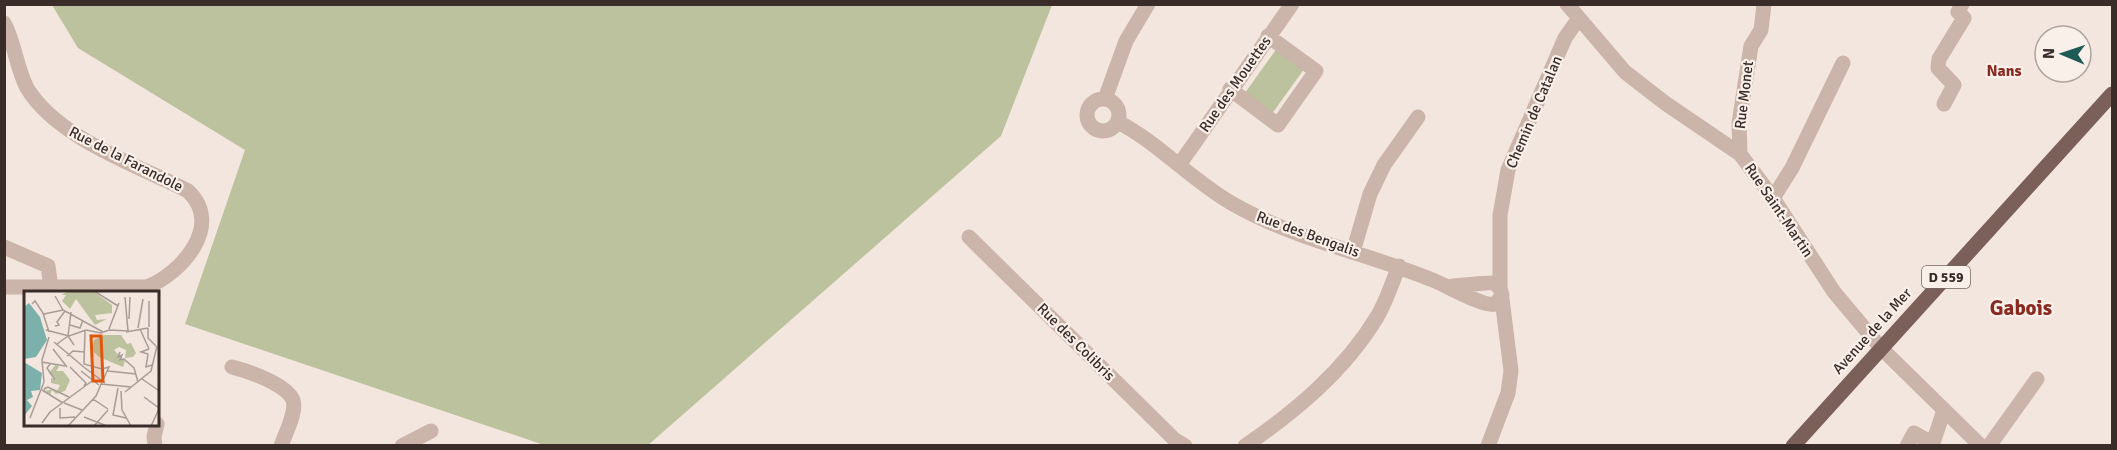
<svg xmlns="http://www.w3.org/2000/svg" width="2117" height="450" font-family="Signika,sans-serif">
<rect width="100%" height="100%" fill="#f3e6de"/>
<path fill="#bcc29d" d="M 52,5 L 1052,5 L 1001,136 L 647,446 L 544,445 L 185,324 L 245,150 L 78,48 Z
M 1280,44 L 1307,65 L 1269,118 L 1242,97 Z"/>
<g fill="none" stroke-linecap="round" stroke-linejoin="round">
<path stroke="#cbb4a9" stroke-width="15" d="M 1567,4 L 1625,72 L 1665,103 L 1740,154 L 1773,198 L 1834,292 L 1881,348 L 1981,446
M 4,23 C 15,43 16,67 27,88 C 57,138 137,165 188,191 C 224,225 182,273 147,287 L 4,287
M 1230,89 L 1278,125 L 1316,71 L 1268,36
M 1105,99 L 1126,41 L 1148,4
M1087 115a16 16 0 1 1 32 0a16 16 0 1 1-32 0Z
M 1944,104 L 1954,85 L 1938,68 L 1939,59 L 1964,18 L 1958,12 L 1962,4
M 1118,122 C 1159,143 1192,181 1233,204 C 1294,239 1365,253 1430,279 C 1445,284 1484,308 1496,304 L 1502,295
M 1740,154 L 1739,123 L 1751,46 L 1761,30 L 1764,4
M 1179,165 L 1292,4
M 1773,198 L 1792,168 L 1843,63
M 969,237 L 1175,440 L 1185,446
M 4,247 L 48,266 L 51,288
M 1353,252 L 1370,194 L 1384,165 L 1418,117
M 1453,286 C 1460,286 1491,282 1494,283 C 1498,285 1499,287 1501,291 L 1511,371 L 1508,393 L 1488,446
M 1500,288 L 1500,215 L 1508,170 L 1565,38 L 1579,18
M 232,367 C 248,371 286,384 293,400 C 297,412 285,434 281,446
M 155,446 L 154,437 L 157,424
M 402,446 L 431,431
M 1245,446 C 1296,411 1345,370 1377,317 C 1386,302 1392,283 1399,266
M 1907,446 L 1914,433 L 1932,443
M 1932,446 L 1944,410
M 1989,446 L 2037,379"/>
<path stroke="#7b605a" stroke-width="15" d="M 1793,446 L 2112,94"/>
</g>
<g text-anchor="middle" stroke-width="4.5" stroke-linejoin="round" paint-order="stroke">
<rect fill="#faf0ea" stroke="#736763" stroke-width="1.5" x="1922" y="266" width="48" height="22" rx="4.5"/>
<g font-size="14" font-weight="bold" fill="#392c29">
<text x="1946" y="282">D 559</text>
</g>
<g font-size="15" fill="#392c29" stroke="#faf0ea">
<text transform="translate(1235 84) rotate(-55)" y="5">Rue des Mouettes</text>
<text transform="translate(1744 95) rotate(-83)" y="5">Rue Monet</text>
<text transform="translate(1534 112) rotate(-67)" y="5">Chemin de Catalan</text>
<text transform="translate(126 159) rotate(27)" y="5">Rue de la Farandole</text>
<text transform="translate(1779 210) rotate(56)" y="5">Rue Saint-Martin</text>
<text transform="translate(1308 234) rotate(20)" y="5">Rue des Bengalis</text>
<text transform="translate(1872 331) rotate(-48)" y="5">Avenue de la Mer</text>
<text transform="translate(1076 342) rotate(45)" y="5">Rue des Colibris</text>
</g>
<g font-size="16" font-weight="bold" fill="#892a21" stroke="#faf0ea">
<text x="2004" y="76">Nans</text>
</g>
<g font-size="21" font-weight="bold" fill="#892a21" stroke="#faf0ea">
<text x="2021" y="315">Gabois</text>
</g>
</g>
<g transform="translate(24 291)">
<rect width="135" height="135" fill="#f3e6de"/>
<path d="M 45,0 L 70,1 L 88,14 L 88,22 L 71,24 L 73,29 L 83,28 L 71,34 L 52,8 L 46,18 L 38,10 L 42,4 L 37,4 ZM 80,44 L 97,44 L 103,53 L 107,52 L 112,62 L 109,66 L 101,67 L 102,59 L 95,56 L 90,59 L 101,70 L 99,76 L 75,66 L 67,58 L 70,49 ZM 32,73 L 35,76 L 32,80 L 39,80 L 46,89 L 41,100 L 32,103 L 28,99 L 26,104 L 19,99 L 22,96 L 21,100 L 28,98 L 33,100 L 36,94 L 27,92 L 27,87 L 33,90 L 25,82 Z" fill="#bcc29d"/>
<path d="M 5,12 L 16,26 L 23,49 L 12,66 L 0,68 L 0,16 ZM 0,71 L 18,82 L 16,99 L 7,100 L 9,106 L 3,109 L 8,115 L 0,125 Z" fill="#7cb1ab"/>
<path fill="none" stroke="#a99c96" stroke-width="1.5" d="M 70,0 L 94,15M 31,5 L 39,19 L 79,41M 101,6 L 104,40M 125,10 L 125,36M 8,13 L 11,10 L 19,22 L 25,41M 20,23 L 39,19M 105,28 L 106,6M 46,34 L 56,37 L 59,29M 31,35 L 35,34 L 33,31 L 41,20M 114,37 L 119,8M 124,37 L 124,47 L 132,55M 85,38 L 95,12M 116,38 L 125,58M 22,39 L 45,45 L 62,39M 62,39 L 77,42 L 85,39M 85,39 L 105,40M 61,40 L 60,73 L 78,78 L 85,76 L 78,91M 102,41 L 124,37M 44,45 L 47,21M 30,51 L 61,77M 33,53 L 44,45 L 50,54M 29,58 L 43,76M 125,58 L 117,61 L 124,63 L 122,76 L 128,74M 96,61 L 94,66 L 98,64 L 96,69 L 100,68 L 110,77 L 114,91M 43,65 L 49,60 L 61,61M 18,71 L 41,75M 27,72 L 23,77 L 31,89M 46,76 L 62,92 L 60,95M 61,77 L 81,92M 57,80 L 75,94M 84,80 L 112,83M 118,88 L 134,99M 77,93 L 107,96M 94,97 L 89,124 L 102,127M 20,98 L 24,96 L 45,106M 18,99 L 39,112M 97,100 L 98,119M 101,101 L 127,80 L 133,55M 120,106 L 135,117M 69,108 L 84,118M 40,112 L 58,119M 36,117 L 36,127 L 51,126M 98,119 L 107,135M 60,126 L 83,135M 6,127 L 20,91 L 18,69 L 25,46M 18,132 L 26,121 L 68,90M 44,135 L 72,105 L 78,91M 70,135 L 84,119M 127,135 L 135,118"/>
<path fill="#df570d" fill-opacity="0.15" stroke="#df570d" stroke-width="3" d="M 67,45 L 77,45 L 79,90 L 69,90 Z"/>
<rect width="135" height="135" fill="none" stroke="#392c29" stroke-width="3"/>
</g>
<rect width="2117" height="450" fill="none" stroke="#392c29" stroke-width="12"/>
<g transform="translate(2063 54) rotate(272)"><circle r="28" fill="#faf0ea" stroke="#ada29d" stroke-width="1.5"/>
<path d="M0-4.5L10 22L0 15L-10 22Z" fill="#1e5b56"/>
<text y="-9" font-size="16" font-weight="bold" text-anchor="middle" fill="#392c29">N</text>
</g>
</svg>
